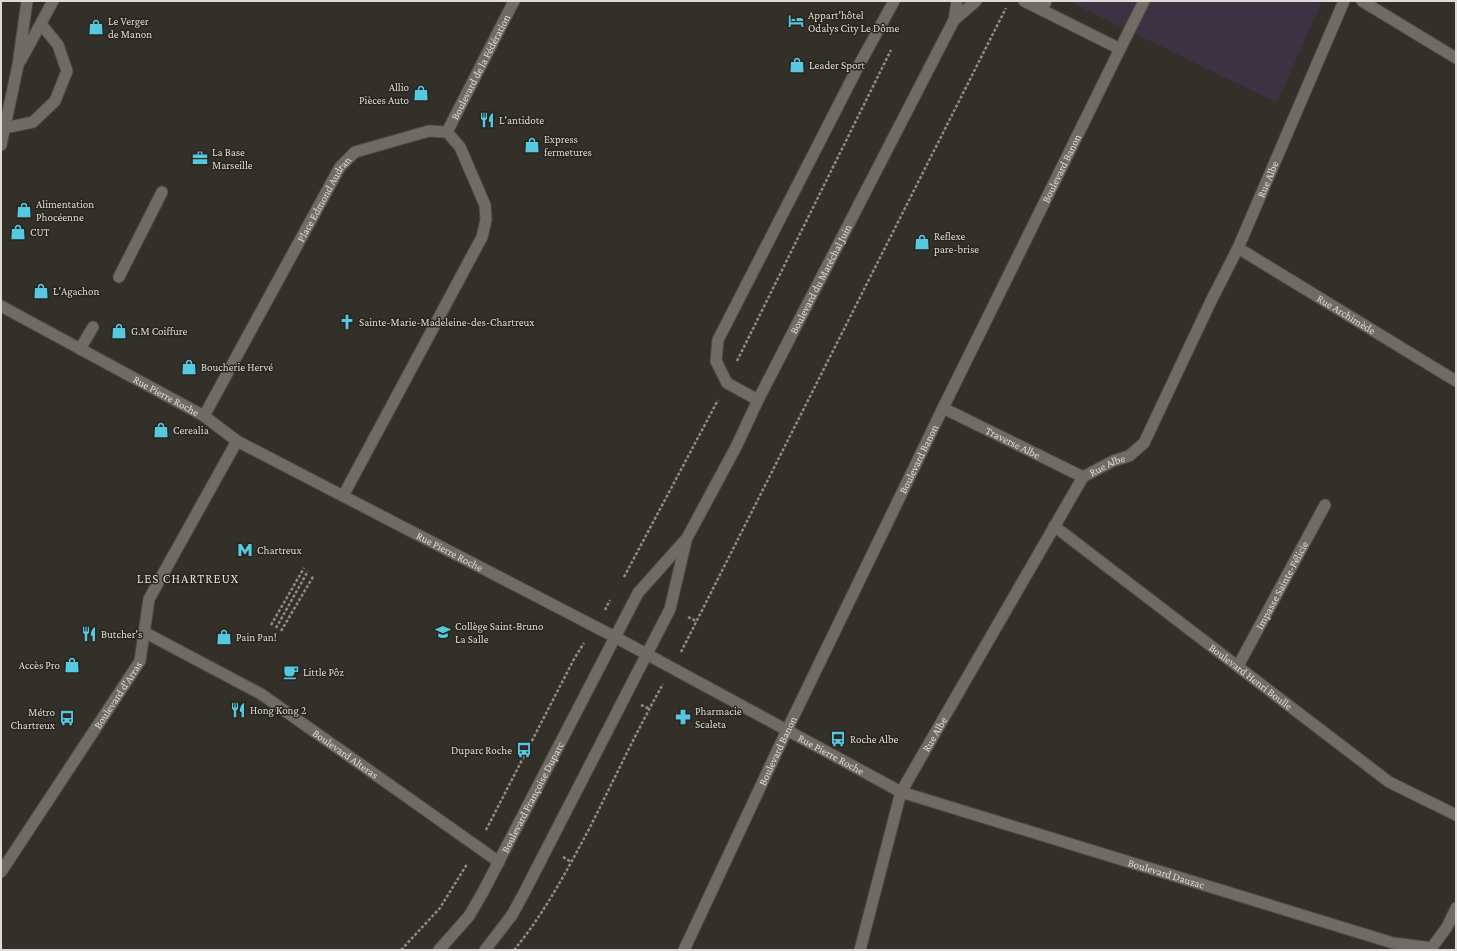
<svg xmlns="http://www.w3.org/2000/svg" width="1457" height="951" font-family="'Crimson Pro',serif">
<rect width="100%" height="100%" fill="#332f29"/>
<path fill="#3d3242" d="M 1071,1 L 1322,1 L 1277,103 L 1070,2 Z"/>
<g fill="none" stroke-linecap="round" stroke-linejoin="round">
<g stroke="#4e4a45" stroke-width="13">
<path id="service" d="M 1042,10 L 1046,1
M 1120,49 L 1144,1
M 5,128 L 33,122 L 55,101 L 67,71 L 58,45 L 41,24
M 119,277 L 162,192
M 80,349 L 93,327
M 758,400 L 727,383 L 716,361 L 718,340 L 859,65 L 894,1"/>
</g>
<g stroke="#4e4a45" stroke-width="13">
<g id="minor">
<path d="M 1362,1 L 1456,58"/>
<path id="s1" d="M 447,132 L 514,1"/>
<path id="s2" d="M 1238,248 L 1456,381"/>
<path id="s3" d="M 1,306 L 204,416 L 237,441 L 615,637 L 901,792 L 1393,943 L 1432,948"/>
<path id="s4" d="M 943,408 L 1083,477"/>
<path id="s5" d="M 204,416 L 340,167 L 355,152 L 429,131 L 447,132 L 460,147 L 485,205 L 486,220 L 482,237 L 343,496"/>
<path id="s6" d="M 1054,526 L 1389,782 L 1456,815"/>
<path id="s7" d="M 144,632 L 261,694 L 499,862"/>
<path id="s8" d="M 1238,666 L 1325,505"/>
<path id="s9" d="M 1,872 L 140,661 L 149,599 L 237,441"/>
<path id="s10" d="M 684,950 L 787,730 L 943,408 L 1120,49 L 1024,1"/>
<path id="s11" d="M 860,950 L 901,792 L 1083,477 L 1113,461 L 1129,456 L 1144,443 L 1211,301 L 1238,248 L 1344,1"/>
<path d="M 1430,950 L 1447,927 L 1456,908"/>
</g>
</g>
<g stroke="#4e4a45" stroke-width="13">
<path id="tertiary" d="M 21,60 L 53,1
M 1,145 L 18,65 L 27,1"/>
</g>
<g stroke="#4e4a45" stroke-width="13">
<g id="secondary">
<path d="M 954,20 L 976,1"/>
<path id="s12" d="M 439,950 L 469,916 L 483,892 L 638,593 L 687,538 L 737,445 L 758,400 L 954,20 L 957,1"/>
<path d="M 485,950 L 512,915 L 524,893 L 670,609 L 686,541"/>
</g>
</g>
<path stroke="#8f8c87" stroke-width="2.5" stroke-dasharray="3 2" stroke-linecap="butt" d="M 737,361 L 891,50
M 624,577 L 718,400
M 605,610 L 610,600
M 688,617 L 696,621
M 271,625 L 304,568
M 276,628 L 308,571
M 281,631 L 314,575
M 681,652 L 1006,8
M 641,705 L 650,709
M 486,830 L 574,659 L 584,643
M 563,857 L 571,862
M 401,950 L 440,908 L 467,864
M 514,950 C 544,914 566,872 588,831 C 613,782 636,732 663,684"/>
<use href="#service" stroke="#706b64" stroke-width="11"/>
<use href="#minor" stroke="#706b64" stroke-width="11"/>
<use href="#tertiary" stroke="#706b64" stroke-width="11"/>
<use href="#secondary" stroke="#706b64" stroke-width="11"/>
</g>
<defs>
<g id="hotel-bare" transform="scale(1.2)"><path d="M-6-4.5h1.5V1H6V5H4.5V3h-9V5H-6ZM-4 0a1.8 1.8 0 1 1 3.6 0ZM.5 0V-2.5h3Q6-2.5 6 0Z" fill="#56c9e0" stroke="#29251f" stroke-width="2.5" paint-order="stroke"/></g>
<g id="shop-bare" transform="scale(1.2)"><path d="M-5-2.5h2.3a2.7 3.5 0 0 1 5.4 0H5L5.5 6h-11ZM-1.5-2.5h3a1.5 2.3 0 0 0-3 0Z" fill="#56c9e0" stroke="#29251f" stroke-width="2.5" paint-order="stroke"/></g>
<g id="restaurant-bare" transform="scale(1.2)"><path d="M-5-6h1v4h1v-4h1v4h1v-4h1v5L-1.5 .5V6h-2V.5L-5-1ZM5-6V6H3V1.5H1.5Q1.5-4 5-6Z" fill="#56c9e0" stroke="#29251f" stroke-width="2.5" paint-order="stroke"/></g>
<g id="office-bare" transform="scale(1.2)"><path d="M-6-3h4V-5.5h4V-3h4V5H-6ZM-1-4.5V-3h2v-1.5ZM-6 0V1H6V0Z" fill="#56c9e0" stroke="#29251f" stroke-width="2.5" paint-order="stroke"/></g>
<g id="church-bare" transform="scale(1.2)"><path d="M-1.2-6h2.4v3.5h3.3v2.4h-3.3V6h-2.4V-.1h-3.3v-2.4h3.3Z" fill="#56c9e0" stroke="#29251f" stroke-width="2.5" paint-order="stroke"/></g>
<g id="metro-bare" transform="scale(1.2)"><path d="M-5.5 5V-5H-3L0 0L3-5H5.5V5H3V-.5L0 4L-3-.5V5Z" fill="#56c9e0" stroke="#29251f" stroke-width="2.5" paint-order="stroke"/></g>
<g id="school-bare" transform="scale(1.2)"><path d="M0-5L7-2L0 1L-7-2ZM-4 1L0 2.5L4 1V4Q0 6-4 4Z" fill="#56c9e0" stroke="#29251f" stroke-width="2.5" paint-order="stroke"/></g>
<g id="cafe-bare" transform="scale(1.2)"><path d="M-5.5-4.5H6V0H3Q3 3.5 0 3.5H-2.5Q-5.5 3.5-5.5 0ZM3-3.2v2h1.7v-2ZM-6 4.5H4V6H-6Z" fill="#56c9e0" stroke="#29251f" stroke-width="2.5" paint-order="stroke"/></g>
<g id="pharmacy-bare" transform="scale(1.2)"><path d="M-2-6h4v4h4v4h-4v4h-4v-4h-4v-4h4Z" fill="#56c9e0" stroke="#29251f" stroke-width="2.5" paint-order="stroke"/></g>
<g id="bus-bare" transform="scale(1.2)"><path d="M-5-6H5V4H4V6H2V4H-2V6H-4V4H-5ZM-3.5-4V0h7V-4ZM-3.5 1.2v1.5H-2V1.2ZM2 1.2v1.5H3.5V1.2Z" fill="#56c9e0" stroke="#29251f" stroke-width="2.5" paint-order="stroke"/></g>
</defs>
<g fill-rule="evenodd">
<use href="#hotel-bare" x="796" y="21"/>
<use href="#shop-bare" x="96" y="27"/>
<use href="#shop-bare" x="797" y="65"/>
<use href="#shop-bare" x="421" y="93"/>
<use href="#restaurant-bare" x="487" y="120"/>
<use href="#shop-bare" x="532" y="145"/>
<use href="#office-bare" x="200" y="158"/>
<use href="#shop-bare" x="24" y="210"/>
<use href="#shop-bare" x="18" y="232"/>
<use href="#shop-bare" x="922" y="242"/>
<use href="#shop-bare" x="41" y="291"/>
<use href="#church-bare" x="347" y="322"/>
<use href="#shop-bare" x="119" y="331"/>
<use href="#shop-bare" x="189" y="367"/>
<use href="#shop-bare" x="161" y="430"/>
<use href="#metro-bare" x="245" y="550"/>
<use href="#school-bare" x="443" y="632"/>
<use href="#restaurant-bare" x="89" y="634"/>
<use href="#shop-bare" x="224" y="637"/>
<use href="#shop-bare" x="72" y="665"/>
<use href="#cafe-bare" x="291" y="672"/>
<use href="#restaurant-bare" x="238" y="710"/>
<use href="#pharmacy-bare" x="683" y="717"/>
<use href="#bus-bare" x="67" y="718"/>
<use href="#bus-bare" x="838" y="739"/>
<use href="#bus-bare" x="524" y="750"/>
</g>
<g text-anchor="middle" stroke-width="3" stroke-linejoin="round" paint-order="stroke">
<g font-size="11" fill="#dedbd8" stroke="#29251f" text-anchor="start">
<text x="808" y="19">Appart'hôtel<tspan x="808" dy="13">Odalys City Le Dôme</tspan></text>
<text x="108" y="25">Le Verger<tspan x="108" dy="13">de Manon</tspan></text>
<text x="809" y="69">Leader Sport</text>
<text x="409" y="91" text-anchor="end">Allio<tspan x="409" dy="13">Pièces Auto</tspan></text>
<text x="499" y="124">L'antidote</text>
<text x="544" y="143">Express<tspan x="544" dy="13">fermetures</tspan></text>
<text x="212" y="156">La Base<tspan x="212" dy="13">Marseille</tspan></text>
<text x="36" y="208">Alimentation<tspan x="36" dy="13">Phocéenne</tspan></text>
<text x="30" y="236">CUT</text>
<text x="934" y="240">Reflexe<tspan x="934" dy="13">pare-brise</tspan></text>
<text x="53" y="295">L'Agachon</text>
<text x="359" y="326">Sainte-Marie-Madeleine-des-Chartreux</text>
<text x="131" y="335">G.M Coiffure</text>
<text x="201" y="371">Boucherie Hervé</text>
<text x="173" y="434">Cerealia</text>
<text x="257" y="554">Chartreux</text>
<text x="455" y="630">Collège Saint-Bruno<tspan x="455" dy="13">La Salle</tspan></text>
<text x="101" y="638">Butcher's</text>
<text x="236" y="641">Pain Pan!</text>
<text x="60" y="669" text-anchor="end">Accès Pro</text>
<text x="303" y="676">Little Pôz</text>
<text x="250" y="714">Hong Kong 2</text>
<text x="695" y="715">Pharmacie<tspan x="695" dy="13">Scaleta</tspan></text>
<text x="55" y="716" text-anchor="end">Métro<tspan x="55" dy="13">Chartreux</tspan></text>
<text x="850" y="743">Roche Albe</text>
<text x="512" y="754" text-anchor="end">Duparc Roche</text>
</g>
<g font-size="11" fill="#dedbd8" stroke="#29251f">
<text dy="4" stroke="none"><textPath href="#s1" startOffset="73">Boulevard de la Fédération</textPath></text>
<text dy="4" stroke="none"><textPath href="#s10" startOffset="868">Boulevard Banon</textPath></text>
<text dy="4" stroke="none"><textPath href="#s11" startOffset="889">Rue Albe</textPath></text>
<text dy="4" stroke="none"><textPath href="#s5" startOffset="248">Place Edmond Audran</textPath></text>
<text dy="4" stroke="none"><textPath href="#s12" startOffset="775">Boulevard du Maréchal Juin</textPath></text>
<text dy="4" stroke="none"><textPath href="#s2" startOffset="127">Rue Archimède</textPath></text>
<text dy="4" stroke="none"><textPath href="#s3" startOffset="188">Rue Pierre Roche</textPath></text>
<text dy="4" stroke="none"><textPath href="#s4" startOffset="78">Traverse Albe</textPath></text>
<text dy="4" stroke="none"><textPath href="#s10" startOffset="544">Boulevard Banon</textPath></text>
<text dy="4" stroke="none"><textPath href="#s11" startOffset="554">Rue Albe</textPath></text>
<text dy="4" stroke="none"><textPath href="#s3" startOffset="512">Rue Pierre Roche</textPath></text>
<text dy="4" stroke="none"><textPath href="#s8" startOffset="92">Impasse Sainte-Félicie</textPath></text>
<text dy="4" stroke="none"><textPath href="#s6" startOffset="248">Boulevard Henri Boulle</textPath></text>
<text dy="4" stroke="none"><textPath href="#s9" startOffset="212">Boulevard d'Arras</textPath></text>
<text dy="4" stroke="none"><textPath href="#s11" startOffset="230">Rue Albe</textPath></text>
<text dy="4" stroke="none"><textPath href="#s10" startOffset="220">Boulevard Banon</textPath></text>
<text dy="4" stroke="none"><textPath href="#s7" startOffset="236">Boulevard Alteras</textPath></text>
<text dy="4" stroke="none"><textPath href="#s3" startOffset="944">Rue Pierre Roche</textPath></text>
<text dy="4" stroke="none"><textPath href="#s12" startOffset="180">Boulevard Françoise Duparc</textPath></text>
<text dy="4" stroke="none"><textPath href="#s3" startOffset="1301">Boulevard Dauzac</textPath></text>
</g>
<g font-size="13" letter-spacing="1" fill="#dedbd8" stroke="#29251f">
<text x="188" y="583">LES CHARTREUX</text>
</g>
</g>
<rect width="1457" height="951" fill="none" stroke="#dedbd8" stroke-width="4"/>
</svg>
